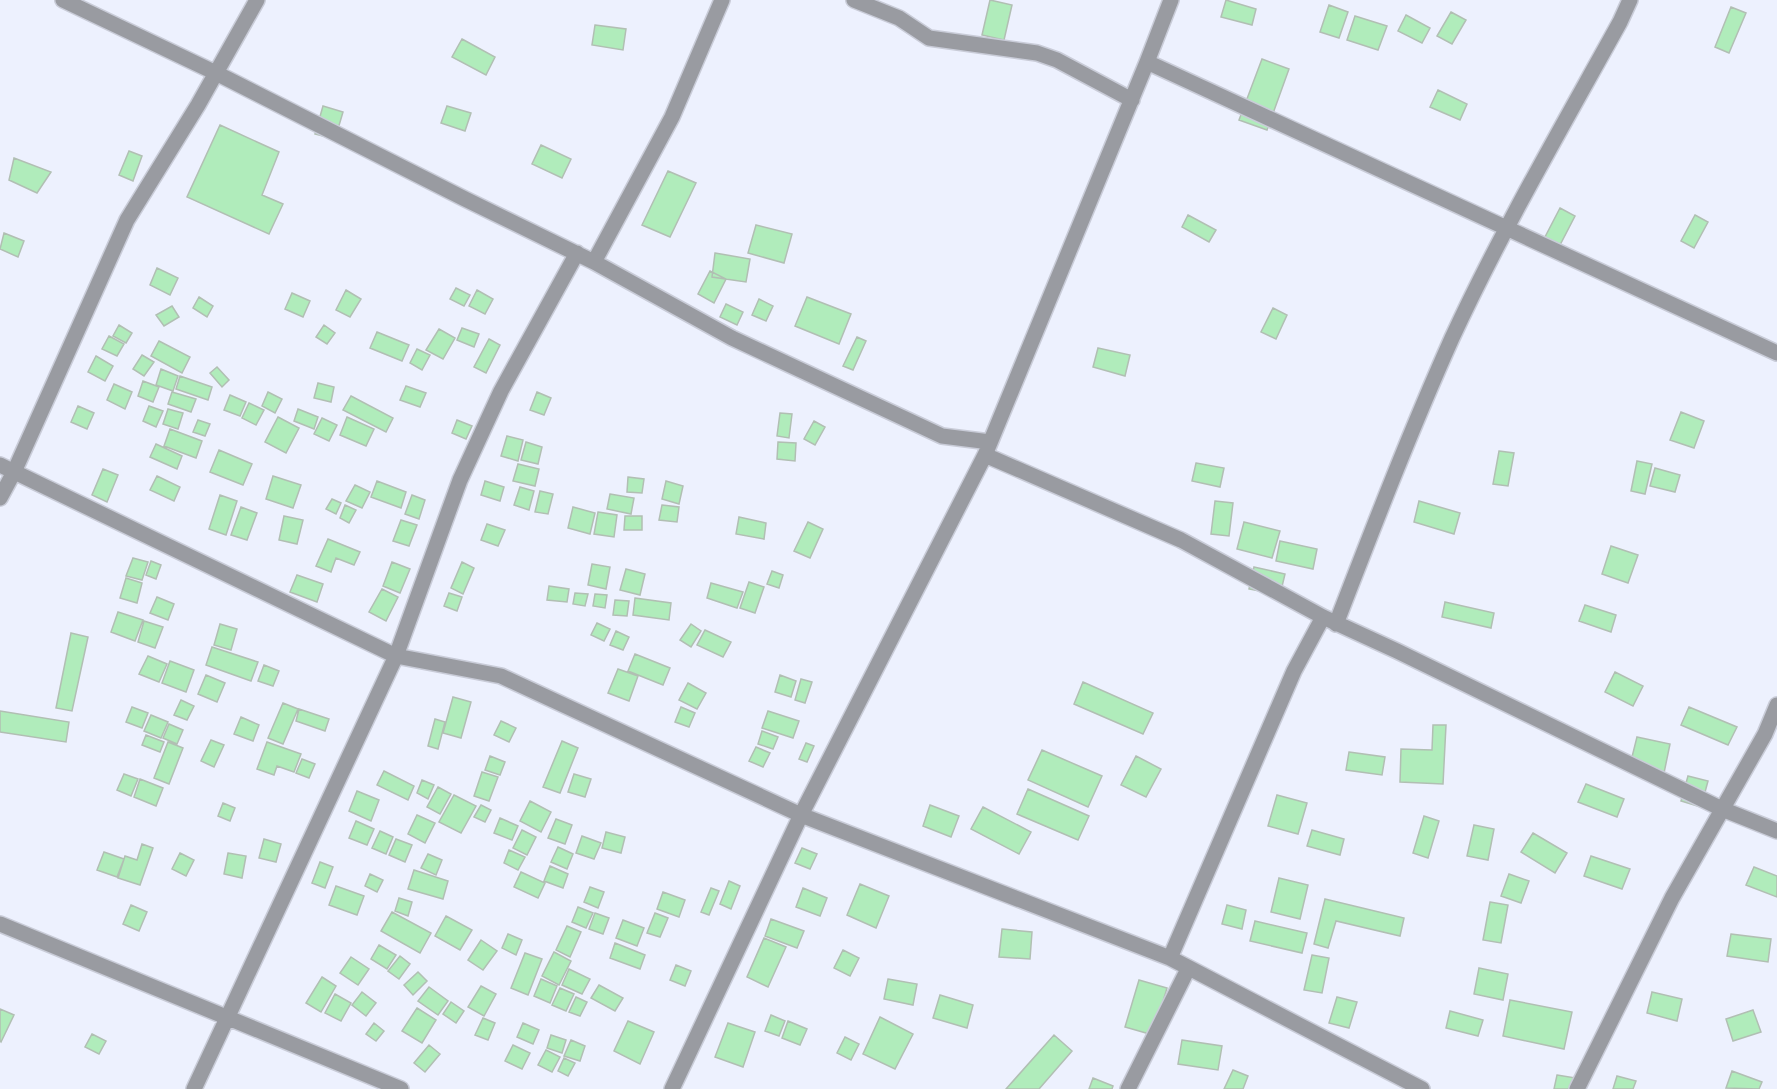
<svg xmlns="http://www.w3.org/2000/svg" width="1777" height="1089" font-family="Commissioner,sans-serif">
<rect width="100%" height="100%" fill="#edf1fe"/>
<path fill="#b0ecbb" stroke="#b1bfb3" stroke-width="1.5" d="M 990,0 L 1012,5 L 1004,40 L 982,35 Z
M 1226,0 L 1256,9 L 1252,25 L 1221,17 Z
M 1329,5 L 1348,12 L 1339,38 L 1320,32 Z
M 1731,7 L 1746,13 L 1729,53 L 1715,47 Z
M 1451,12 L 1466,20 L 1452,44 L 1437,36 Z
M 1406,15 L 1430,28 L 1422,43 L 1398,31 Z
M 1355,16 L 1387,26 L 1378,50 L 1347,40 Z
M 595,25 L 626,29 L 623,50 L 592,45 Z
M 462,39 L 495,57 L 486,75 L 452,57 Z
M 1262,59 L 1289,69 L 1267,130 L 1239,120 Z
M 1438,90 L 1467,104 L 1460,120 L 1430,107 Z
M 323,106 L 343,112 L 335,139 L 315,134 Z
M 447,106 L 471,113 L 465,131 L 441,123 Z
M 220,125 L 279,152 L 262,195 L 283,204 L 269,234 L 187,197 Z
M 541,145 L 571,159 L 562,178 L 532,164 Z
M 129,151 L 142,156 L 133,181 L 119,175 Z
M 14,158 L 51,172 L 37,193 L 9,180 Z
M 668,171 L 696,183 L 670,237 L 642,225 Z
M 1560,208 L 1575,216 L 1560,245 L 1545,237 Z
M 1188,215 L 1216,230 L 1209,242 L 1182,227 Z
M 1695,215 L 1708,222 L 1694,248 L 1681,241 Z
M 756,225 L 792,234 L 784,263 L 748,253 Z
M 4,233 L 24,241 L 18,257 L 0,249 Z
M 715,253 L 750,259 L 746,282 L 712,277 Z
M 157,268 L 178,278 L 170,295 L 150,285 Z
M 710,271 L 726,279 L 714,303 L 698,294 Z
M 456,288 L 470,295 L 464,306 L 450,299 Z
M 346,290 L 361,299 L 350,317 L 336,310 Z
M 477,290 L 493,299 L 485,314 L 469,306 Z
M 292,293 L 310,301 L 303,317 L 285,309 Z
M 199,297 L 213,306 L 207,317 L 193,308 Z
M 807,297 L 851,314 L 839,344 L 795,326 Z
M 759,299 L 773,306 L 766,321 L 752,315 Z
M 726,304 L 743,312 L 737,325 L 720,317 Z
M 172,306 L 179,317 L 164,326 L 156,315 Z
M 1273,308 L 1287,315 L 1276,339 L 1261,332 Z
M 119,325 L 132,333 L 126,343 L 113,336 Z
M 324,325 L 335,333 L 327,344 L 316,337 Z
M 462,328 L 479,334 L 474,347 L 457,340 Z
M 439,329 L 455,338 L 443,359 L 426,350 Z
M 377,332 L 409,345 L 402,361 L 370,348 Z
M 109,336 L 124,344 L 117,356 L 102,349 Z
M 857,337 L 866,341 L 853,370 L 843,366 Z
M 489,339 L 500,345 L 486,373 L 474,367 Z
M 159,341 L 190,357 L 182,373 L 151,356 Z
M 1098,348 L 1130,355 L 1125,376 L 1093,367 Z
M 417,349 L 430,355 L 422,370 L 410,363 Z
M 142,355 L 154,362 L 144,376 L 133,369 Z
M 96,356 L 113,366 L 105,381 L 88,372 Z
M 217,367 L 229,380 L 222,387 L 210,373 Z
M 161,369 L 178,376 L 173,391 L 156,385 Z
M 180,376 L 212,387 L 208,400 L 176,389 Z
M 143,381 L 159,387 L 153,402 L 138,396 Z
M 318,383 L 334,387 L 331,402 L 314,398 Z
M 114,384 L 132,392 L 125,409 L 107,400 Z
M 406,386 L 426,393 L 420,407 L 400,400 Z
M 172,392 L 196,399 L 191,412 L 168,404 Z
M 268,392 L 282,399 L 275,413 L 262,406 Z
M 537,392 L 551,398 L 544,415 L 530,410 Z
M 230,395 L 246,402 L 240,416 L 224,410 Z
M 351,396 L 393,418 L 386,432 L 343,410 Z
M 249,403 L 264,410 L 256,425 L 242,418 Z
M 78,406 L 94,413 L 87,429 L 71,422 Z
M 149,406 L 163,411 L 156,427 L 143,421 Z
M 168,409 L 183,413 L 178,429 L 163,424 Z
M 298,409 L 318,417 L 314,429 L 294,421 Z
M 1681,412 L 1704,421 L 1694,448 L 1670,440 Z
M 780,413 L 792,414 L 789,438 L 777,436 Z
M 278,417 L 299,428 L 286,453 L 265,442 Z
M 347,417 L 374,429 L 366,446 L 340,435 Z
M 322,418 L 337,425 L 329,441 L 314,434 Z
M 198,420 L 210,424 L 205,436 L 193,432 Z
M 457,420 L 472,426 L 466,439 L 452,433 Z
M 814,421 L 825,427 L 815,445 L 804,439 Z
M 170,429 L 202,441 L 196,458 L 164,446 Z
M 507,436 L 523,440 L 518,461 L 501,456 Z
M 526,442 L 542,447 L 538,464 L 521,460 Z
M 778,442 L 796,443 L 795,461 L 777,459 Z
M 156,444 L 182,456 L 177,469 L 150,457 Z
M 219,450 L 252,464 L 243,485 L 210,472 Z
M 1499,451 L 1514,453 L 1508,486 L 1493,484 Z
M 1637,461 L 1652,464 L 1645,494 L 1631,491 Z
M 1196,463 L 1224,468 L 1220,487 L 1192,481 Z
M 518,464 L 539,469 L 535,486 L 513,481 Z
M 1655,468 L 1680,475 L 1675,492 L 1650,486 Z
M 103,469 L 118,475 L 107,502 L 92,495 Z
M 157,476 L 180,487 L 174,501 L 150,490 Z
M 273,476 L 301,485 L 293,508 L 266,499 Z
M 628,477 L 644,479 L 642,493 L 627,492 Z
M 377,481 L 406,492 L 401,508 L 371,497 Z
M 485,481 L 504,487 L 500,501 L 481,495 Z
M 666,481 L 683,486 L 679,504 L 662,499 Z
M 355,485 L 370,492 L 362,508 L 346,501 Z
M 520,487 L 534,491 L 529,510 L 514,505 Z
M 540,491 L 553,494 L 548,514 L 535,512 Z
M 610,494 L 634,498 L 631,514 L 607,509 Z
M 220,495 L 237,501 L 226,535 L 209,529 Z
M 412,495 L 425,500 L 419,519 L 405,514 Z
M 332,499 L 341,503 L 336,514 L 326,509 Z
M 1215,501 L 1233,503 L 1229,536 L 1211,534 Z
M 1419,501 L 1460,513 L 1454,534 L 1414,522 Z
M 345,505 L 356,510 L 349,523 L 340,518 Z
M 662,505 L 679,507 L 677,522 L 659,520 Z
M 241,507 L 257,513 L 247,540 L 231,535 Z
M 573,507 L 595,513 L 590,534 L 568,528 Z
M 598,512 L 617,515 L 614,537 L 594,534 Z
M 284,516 L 303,520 L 297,544 L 279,540 Z
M 625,516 L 642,516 L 642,530 L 624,530 Z
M 739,517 L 766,523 L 764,539 L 736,534 Z
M 401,520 L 417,525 L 409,546 L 393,541 Z
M 808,522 L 823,529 L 810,558 L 794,551 Z
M 1244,522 L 1280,531 L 1272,558 L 1237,549 Z
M 487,524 L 505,530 L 498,546 L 481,540 Z
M 328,539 L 360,552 L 354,565 L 336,558 L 331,572 L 316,566 Z
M 1280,541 L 1317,549 L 1313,569 L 1276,561 Z
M 1611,546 L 1638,555 L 1628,583 L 1602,574 Z
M 133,558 L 148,562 L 142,580 L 126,576 Z
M 151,561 L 161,565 L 156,579 L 146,575 Z
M 392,562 L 410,569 L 400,593 L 383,586 Z
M 462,562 L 474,568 L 463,594 L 451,588 Z
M 592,564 L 610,567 L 606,589 L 588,585 Z
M 1254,567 L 1285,574 L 1280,595 L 1249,589 Z
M 626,569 L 645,574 L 640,595 L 620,590 Z
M 772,571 L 783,575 L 779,588 L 767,584 Z
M 297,575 L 323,584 L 317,602 L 290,592 Z
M 126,578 L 142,583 L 137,603 L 120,598 Z
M 749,582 L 764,587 L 755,613 L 740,608 Z
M 711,583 L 743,592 L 737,608 L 707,598 Z
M 549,586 L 569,589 L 567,602 L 547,600 Z
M 382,589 L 398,597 L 386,621 L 369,612 Z
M 449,593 L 462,597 L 457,611 L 444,606 Z
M 575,593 L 588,594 L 585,606 L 573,604 Z
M 595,594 L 607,595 L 605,608 L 593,606 Z
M 157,597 L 174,604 L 168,620 L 150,613 Z
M 635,598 L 671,603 L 669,620 L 633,615 Z
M 615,600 L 629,601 L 627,616 L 613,615 Z
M 1445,602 L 1494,613 L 1491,628 L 1442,617 Z
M 1585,605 L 1616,615 L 1611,632 L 1579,621 Z
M 118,612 L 143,620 L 135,641 L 111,632 Z
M 144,621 L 163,627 L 155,648 L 138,642 Z
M 597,623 L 610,629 L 604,641 L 591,635 Z
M 220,624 L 237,629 L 231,650 L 214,645 Z
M 691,624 L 701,631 L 691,647 L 680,640 Z
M 705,630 L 731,642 L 723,657 L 697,645 Z
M 616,631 L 629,637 L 623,650 L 610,645 Z
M 71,633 L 88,637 L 72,711 L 56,708 Z
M 212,647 L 258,662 L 251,681 L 206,665 Z
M 635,654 L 670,668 L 663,685 L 628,671 Z
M 148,656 L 167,664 L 159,682 L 139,674 Z
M 170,661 L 194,670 L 186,692 L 162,683 Z
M 264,665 L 279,671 L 273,686 L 258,681 Z
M 618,669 L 638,676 L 629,701 L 608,693 Z
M 1615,672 L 1643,686 L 1633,706 L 1605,692 Z
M 206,675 L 225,683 L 217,702 L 198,694 Z
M 780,675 L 796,681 L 791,697 L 775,692 Z
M 801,679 L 812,682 L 805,703 L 795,700 Z
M 1083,682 L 1153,713 L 1143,734 L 1074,704 Z
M 688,683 L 706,693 L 697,709 L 679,700 Z
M 453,697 L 471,702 L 461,738 L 443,733 Z
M 181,700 L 194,706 L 187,720 L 174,715 Z
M 283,703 L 298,709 L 283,744 L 268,738 Z
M 132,707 L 148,713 L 142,728 L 126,722 Z
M 681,707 L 695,713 L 689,727 L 675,722 Z
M 1689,707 L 1737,727 L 1728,745 L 1681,725 Z
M 299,709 L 329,719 L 325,731 L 296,721 Z
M 0,711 L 69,722 L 66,742 L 0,732 Z
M 768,711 L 799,721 L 793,738 L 762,728 Z
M 151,715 L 168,722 L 161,738 L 144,731 Z
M 241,717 L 259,725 L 253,741 L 234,734 Z
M 435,719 L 445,722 L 438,749 L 428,746 Z
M 501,721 L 516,728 L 509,742 L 494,735 Z
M 169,724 L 183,730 L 177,744 L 163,738 Z
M 1433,725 L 1446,725 L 1443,784 L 1400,782 L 1401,749 L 1432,750 Z
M 762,731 L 778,737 L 773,749 L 758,744 Z
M 146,735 L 164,742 L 160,752 L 142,745 Z
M 1637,737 L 1670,744 L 1664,773 L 1630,765 Z
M 211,740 L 224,745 L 214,767 L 201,761 Z
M 562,741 L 578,748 L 560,793 L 543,787 Z
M 168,742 L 183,748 L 169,784 L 154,778 Z
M 267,742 L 301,754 L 294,772 L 277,766 L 274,775 L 257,769 Z
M 806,743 L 814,746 L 807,762 L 799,759 Z
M 756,747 L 770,753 L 763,767 L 749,761 Z
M 1042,750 L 1102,776 L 1088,807 L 1028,780 Z
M 1349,752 L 1385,757 L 1382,775 L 1346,770 Z
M 490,756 L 505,762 L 500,775 L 485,770 Z
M 1136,756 L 1161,769 L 1146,797 L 1121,785 Z
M 302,759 L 315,764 L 309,778 L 296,773 Z
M 384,771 L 414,786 L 408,800 L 377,785 Z
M 482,772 L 498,777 L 489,801 L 474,796 Z
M 124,774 L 138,779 L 131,796 L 117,790 Z
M 574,774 L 591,779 L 585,797 L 568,792 Z
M 1688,776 L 1708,781 L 1701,807 L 1681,801 Z
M 140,779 L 163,788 L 156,806 L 134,797 Z
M 422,780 L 434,785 L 428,799 L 417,793 Z
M 1586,784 L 1624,799 L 1617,817 L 1578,802 Z
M 438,787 L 451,794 L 440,814 L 427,807 Z
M 1028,789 L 1089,816 L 1078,840 L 1017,814 Z
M 357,791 L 379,800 L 371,821 L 349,811 Z
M 454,795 L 476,806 L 461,833 L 439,822 Z
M 1277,795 L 1307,803 L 1298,834 L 1268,826 Z
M 530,801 L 551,812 L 541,832 L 520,821 Z
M 223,803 L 235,808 L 230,821 L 218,816 Z
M 481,805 L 491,810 L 485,822 L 474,817 Z
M 930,805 L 959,816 L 951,837 L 923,826 Z
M 983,807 L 1031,832 L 1019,854 L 971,829 Z
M 417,815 L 435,823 L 425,843 L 408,834 Z
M 1424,816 L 1439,821 L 1428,858 L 1413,853 Z
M 500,818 L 518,826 L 512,840 L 494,833 Z
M 556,819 L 572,825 L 565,844 L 548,838 Z
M 356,821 L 374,829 L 367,845 L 349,838 Z
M 1474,825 L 1494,829 L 1488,860 L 1467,856 Z
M 522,830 L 536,837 L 527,855 L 513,848 Z
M 1312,830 L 1344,839 L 1340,855 L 1307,846 Z
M 380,831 L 393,837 L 386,854 L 372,848 Z
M 606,832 L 625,837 L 621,853 L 602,848 Z
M 1533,833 L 1567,853 L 1555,873 L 1521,852 Z
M 582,836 L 601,843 L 594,859 L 576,853 Z
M 264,839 L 281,844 L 276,862 L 259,858 Z
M 396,839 L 412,845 L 405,862 L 389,855 Z
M 142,844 L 153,848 L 140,885 L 118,878 L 125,856 L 137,860 Z
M 558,847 L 573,854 L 567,869 L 551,862 Z
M 802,848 L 817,854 L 810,869 L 795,863 Z
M 509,850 L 525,857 L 518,870 L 504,863 Z
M 104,852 L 124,859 L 117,877 L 97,870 Z
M 180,853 L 194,860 L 186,876 L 172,869 Z
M 228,853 L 246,856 L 242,878 L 224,874 Z
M 428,854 L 442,860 L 436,875 L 421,868 Z
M 1591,856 L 1630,869 L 1622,889 L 1584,876 Z
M 320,862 L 333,867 L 325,888 L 312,883 Z
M 550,866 L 568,874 L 563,888 L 544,881 Z
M 1754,867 L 1777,876 L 1777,897 L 1746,885 Z
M 414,870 L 448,881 L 443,899 L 408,889 Z
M 521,872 L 545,883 L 538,898 L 514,887 Z
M 370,874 L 383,880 L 377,892 L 365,886 Z
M 1509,874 L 1529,881 L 1521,903 L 1501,896 Z
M 1279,878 L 1308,885 L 1300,919 L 1271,912 Z
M 729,881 L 740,886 L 731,909 L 720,904 Z
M 860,884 L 889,896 L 876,928 L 847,915 Z
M 336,886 L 364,896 L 357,915 L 329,905 Z
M 590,887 L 604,892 L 598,908 L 584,902 Z
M 711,888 L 719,891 L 709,915 L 701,912 Z
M 803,888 L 827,898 L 820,916 L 796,907 Z
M 663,892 L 685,900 L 679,917 L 657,909 Z
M 399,898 L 412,902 L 408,916 L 395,911 Z
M 1325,899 L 1404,918 L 1400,936 L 1336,921 L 1328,948 L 1314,944 Z
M 1490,902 L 1508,905 L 1501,943 L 1483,940 Z
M 131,905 L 147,912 L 139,931 L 123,924 Z
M 1227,905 L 1246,910 L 1242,929 L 1222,924 Z
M 578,907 L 593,913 L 586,928 L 572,922 Z
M 392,912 L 431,933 L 420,953 L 381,931 Z
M 595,913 L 609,918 L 603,934 L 589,929 Z
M 655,913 L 668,918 L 660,937 L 647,933 Z
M 446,916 L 472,930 L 460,950 L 435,936 Z
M 771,919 L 804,931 L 797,948 L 765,936 Z
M 623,920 L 644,928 L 637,946 L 616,938 Z
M 1255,921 L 1307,933 L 1302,953 L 1250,941 Z
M 567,926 L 581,932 L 570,957 L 556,950 Z
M 1002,929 L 1032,932 L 1030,959 L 999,957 Z
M 508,934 L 522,940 L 516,955 L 502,948 Z
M 1731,934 L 1771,939 L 1768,962 L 1727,956 Z
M 764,938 L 786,947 L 768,987 L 747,977 Z
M 481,940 L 497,951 L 483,970 L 468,960 Z
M 615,943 L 645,955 L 640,969 L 610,958 Z
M 379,945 L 396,955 L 387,969 L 371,959 Z
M 843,950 L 859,958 L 850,976 L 834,968 Z
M 554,952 L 571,961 L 559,985 L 542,976 Z
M 525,953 L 542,959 L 528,995 L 511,988 Z
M 1312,955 L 1329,958 L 1322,993 L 1304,990 Z
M 400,956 L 410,964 L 399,979 L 388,971 Z
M 351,957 L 369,969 L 358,985 L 340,973 Z
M 676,965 L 691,971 L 685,986 L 670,980 Z
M 1479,968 L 1508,974 L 1503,1000 L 1474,994 Z
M 569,969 L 590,979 L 582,994 L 562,985 Z
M 418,972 L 427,981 L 413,995 L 404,985 Z
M 322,977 L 336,986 L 321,1012 L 306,1003 Z
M 541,979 L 557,986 L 550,1003 L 534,996 Z
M 888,979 L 917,984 L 913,1005 L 884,999 Z
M 1139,980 L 1167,988 L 1153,1035 L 1125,1027 Z
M 599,985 L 623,998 L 615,1011 L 591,998 Z
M 481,986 L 496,994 L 484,1016 L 468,1007 Z
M 429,987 L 448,1001 L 438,1015 L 418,1001 Z
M 560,988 L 574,994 L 566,1011 L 552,1005 Z
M 362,992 L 376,1003 L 366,1016 L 352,1005 Z
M 1652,992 L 1682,999 L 1677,1021 L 1647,1013 Z
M 335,994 L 351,1003 L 341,1021 L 325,1013 Z
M 940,995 L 973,1005 L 967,1028 L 933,1018 Z
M 576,997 L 587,1002 L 580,1016 L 569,1012 Z
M 1337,997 L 1357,1002 L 1349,1028 L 1329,1023 Z
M 1510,1000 L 1572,1012 L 1564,1049 L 1503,1036 Z
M 451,1002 L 464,1011 L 456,1023 L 443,1014 Z
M 417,1008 L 436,1020 L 422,1043 L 402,1031 Z
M 0,1009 L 14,1015 L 1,1042 L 0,1041 Z
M 1753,1010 L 1761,1032 L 1733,1041 L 1726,1019 Z
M 1450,1011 L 1483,1020 L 1478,1036 L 1446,1028 Z
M 771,1015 L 785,1021 L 779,1036 L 765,1031 Z
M 880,1017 L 913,1034 L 895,1069 L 863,1054 Z
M 483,1018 L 495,1023 L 488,1040 L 475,1035 Z
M 628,1021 L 654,1032 L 640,1064 L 614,1051 Z
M 788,1021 L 807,1029 L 800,1045 L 782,1038 Z
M 374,1023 L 384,1031 L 376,1041 L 366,1034 Z
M 523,1023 L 539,1030 L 533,1044 L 517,1037 Z
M 728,1023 L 755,1032 L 743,1067 L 715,1057 Z
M 92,1034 L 106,1041 L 99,1054 L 85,1047 Z
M 551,1035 L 566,1040 L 562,1053 L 547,1048 Z
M 1054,1035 L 1072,1051 L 1039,1089 L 1006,1089 Z
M 845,1037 L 859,1044 L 851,1060 L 837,1053 Z
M 571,1040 L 585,1046 L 580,1061 L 564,1056 Z
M 1182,1040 L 1222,1046 L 1218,1070 L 1178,1064 Z
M 429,1045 L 440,1054 L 425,1072 L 414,1063 Z
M 513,1045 L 530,1053 L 522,1069 L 505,1061 Z
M 546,1050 L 560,1057 L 552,1072 L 538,1065 Z
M 564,1058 L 575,1063 L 568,1076 L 558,1071 Z
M 1233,1070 L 1248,1076 L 1243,1089 L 1224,1089 Z
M 1732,1071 L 1762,1082 L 1759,1089 L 1726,1088 Z
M 1557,1075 L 1576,1078 L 1574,1089 L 1554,1089 Z
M 1617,1076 L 1636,1081 L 1633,1089 L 1613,1089 Z
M 1093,1078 L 1113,1086 L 1112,1089 L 1089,1089 Z"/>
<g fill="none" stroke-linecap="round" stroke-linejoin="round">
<g stroke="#c9ccd8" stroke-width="18">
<path id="street" d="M 63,0 L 216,73 L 465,199 L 594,262 L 732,338 L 942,436 L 990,442
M 854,0 L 899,18 L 929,38 L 1037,53 L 1057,60 L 1132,100
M 1147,62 L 1777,353
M 594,262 L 672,117 L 722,0
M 985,455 L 1181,540 L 1323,617 L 1397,651 L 1722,809 L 1777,831
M 0,465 L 396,656 L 501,676 L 801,815 L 1170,958 L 1422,1089
M 0,498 L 14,472 L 127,220 L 198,105 L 257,0
M 1336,624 C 1373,528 1410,432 1452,338 C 1502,230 1562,127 1620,22 L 1630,0
M 0,924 L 401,1089
M 1170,958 L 1294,671 L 1323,617
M 194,1089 L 396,656 L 460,480 L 501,391 L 577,253
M 672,1089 L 801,815 L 985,455 L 1147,62 L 1171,0
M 1128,1089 L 1188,969
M 1577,1089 L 1672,898 L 1765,734 L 1777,705"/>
</g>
<use href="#street" stroke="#999ba1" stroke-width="15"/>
</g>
</svg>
